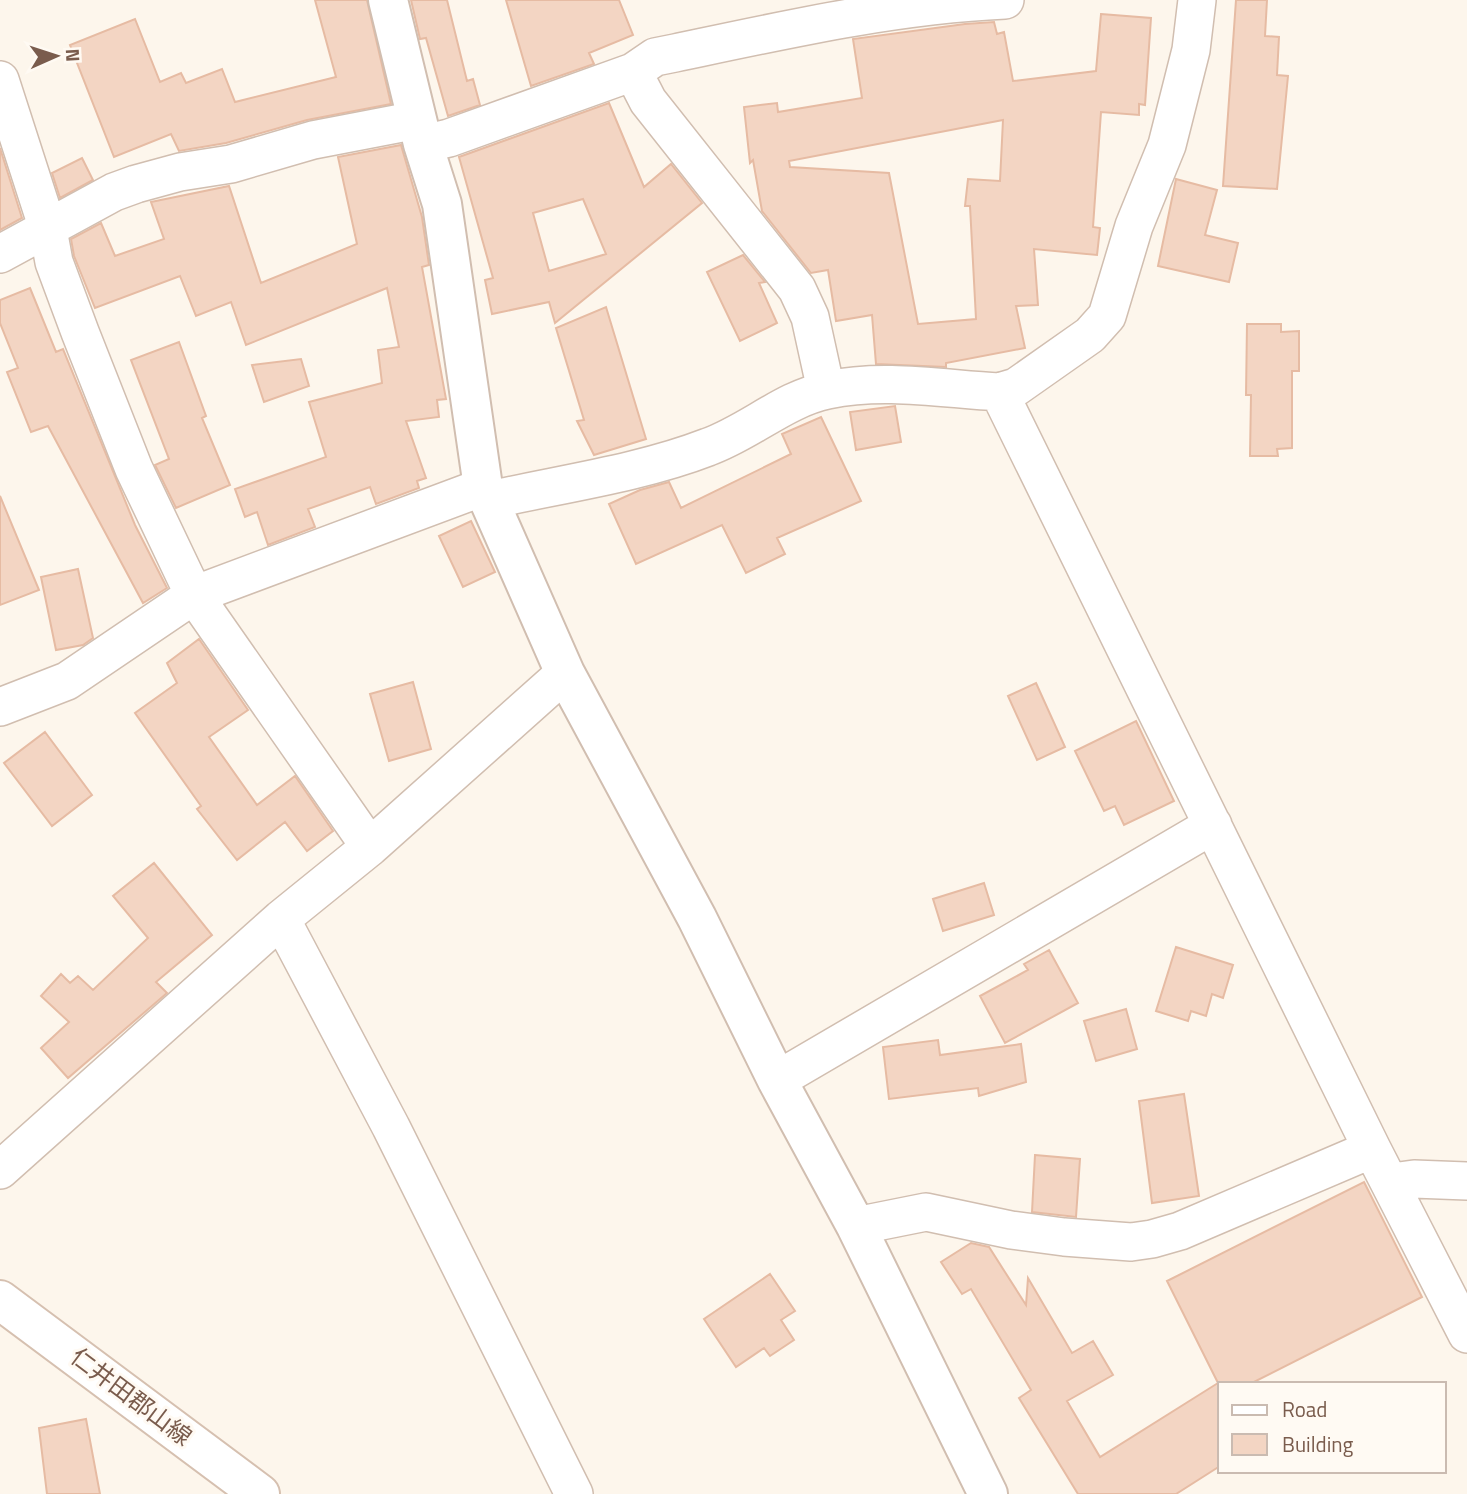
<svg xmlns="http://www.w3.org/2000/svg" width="1467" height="1494" font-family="'Titillium Web','Noto Sans JP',sans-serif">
<rect width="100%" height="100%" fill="#fdf6ec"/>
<path fill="#f3d5c3" stroke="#e6bba3" stroke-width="2" fill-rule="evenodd" d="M 315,0 L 367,0 L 391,104 L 307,120 L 226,143 L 179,151 L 171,134 L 114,157 L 70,45 L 135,19 L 160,82 L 181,73 L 186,83 L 222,69 L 235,102 L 336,77 Z
M 411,0 L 447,0 L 467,81 L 473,79 L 480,105 L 448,116 L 426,38 L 420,39 Z
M 506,0 L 619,0 L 633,35 L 589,53 L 594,64 L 531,86 Z
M 1236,0 L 1267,0 L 1265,36 L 1279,37 L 1277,75 L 1288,76 L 1277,189 L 1223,186 Z
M 1101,14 L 1151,18 L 1145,105 L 1139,104 L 1139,115 L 1101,112 L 1093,227 L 1100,228 L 1097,255 L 1034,249 L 1038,305 L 1016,306 L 1025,348 L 946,363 L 946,367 L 876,364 L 872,315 L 836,321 L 828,270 L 811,273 L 762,211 L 753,160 L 750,163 L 744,107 L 777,103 L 778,112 L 862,98 L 853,39 L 965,24 L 994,22 L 997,34 L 1004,32 L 1013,81 L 1096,71 ZM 1003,120 L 1000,181 L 968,179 L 965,206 L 970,206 L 976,319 L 918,324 L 889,173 L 790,167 L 789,161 Z
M 609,103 L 644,187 L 671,164 L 702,203 L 555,323 L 549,302 L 492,314 L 485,280 L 493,278 L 459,157 ZM 583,199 L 606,254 L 549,271 L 533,213 Z
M 401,145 L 422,217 L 429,265 L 422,267 L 446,399 L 437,400 L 439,417 L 406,421 L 426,478 L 417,481 L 419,488 L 376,504 L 370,487 L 308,509 L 315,527 L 268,545 L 257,512 L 245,517 L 235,489 L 326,457 L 309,402 L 382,383 L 378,350 L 399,347 L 387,288 L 246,345 L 231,302 L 196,316 L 180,276 L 95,308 L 74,256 L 71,239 L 101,223 L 115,256 L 164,239 L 151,202 L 229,186 L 261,283 L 357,244 L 338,157 Z
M 0,148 L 22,218 L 0,230 Z
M 82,158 L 93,180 L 60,198 L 52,173 Z
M 1176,179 L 1217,190 L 1205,235 L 1238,243 L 1229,282 L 1158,266 Z
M 743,255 L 765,282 L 759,283 L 777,323 L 740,341 L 707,272 Z
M 30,288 L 56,352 L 63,349 L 135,525 L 167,588 L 143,603 L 48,426 L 31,432 L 7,372 L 18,368 L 0,323 L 0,300 Z
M 606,307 L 646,439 L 594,455 L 577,421 L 584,420 L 556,328 Z
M 1247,324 L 1281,324 L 1281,332 L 1299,331 L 1299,371 L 1292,371 L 1292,448 L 1277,449 L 1278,456 L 1250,456 L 1251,395 L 1246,395 Z
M 179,342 L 206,416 L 202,418 L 230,485 L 176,508 L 155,465 L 169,459 L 131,360 Z
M 301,359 L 309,386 L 264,402 L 252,365 Z
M 895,406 L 901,442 L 856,450 L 850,412 Z
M 821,417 L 861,501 L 777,538 L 785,554 L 746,573 L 722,525 L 636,564 L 609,504 L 640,490 L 669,482 L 681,508 L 791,454 L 782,434 Z
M 0,496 L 39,590 L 0,605 Z
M 471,521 L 495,572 L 463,587 L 439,536 Z
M 78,569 L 93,638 L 83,645 L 56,650 L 41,577 Z
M 199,639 L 248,710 L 209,737 L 257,805 L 295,776 L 333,831 L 307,851 L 285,822 L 237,860 L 197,809 L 201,806 L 135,713 L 177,683 L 167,663 Z
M 413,682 L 431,749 L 389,761 L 370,694 Z
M 1036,683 L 1065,747 L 1037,760 L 1008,696 Z
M 1136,721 L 1174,801 L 1124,825 L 1115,806 L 1104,811 L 1075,751 Z
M 45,732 L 92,795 L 52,826 L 4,763 Z
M 154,863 L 212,935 L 156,982 L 167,993 L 68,1078 L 41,1048 L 69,1022 L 41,996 L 61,974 L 70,983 L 78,976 L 93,990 L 148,938 L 113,896 Z
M 984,883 L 994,915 L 943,931 L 933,899 Z
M 1176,947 L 1233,965 L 1223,998 L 1212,994 L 1206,1016 L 1191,1011 L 1188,1021 L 1156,1011 Z
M 1049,950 L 1078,1003 L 1005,1043 L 980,996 L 1028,970 L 1024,964 Z
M 1126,1009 L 1137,1049 L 1096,1061 L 1084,1021 Z
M 938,1040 L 940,1055 L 1021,1044 L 1026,1082 L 979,1096 L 978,1088 L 889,1099 L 883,1047 Z
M 1184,1094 L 1199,1196 L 1152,1203 L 1139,1101 Z
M 1035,1155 L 1080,1159 L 1076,1217 L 1032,1212 Z
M 1364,1182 L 1422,1297 L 1250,1384 L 1220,1384 L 1220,1466 L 1176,1494 L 1078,1494 L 1019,1398 L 1031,1390 L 971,1289 L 962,1294 L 941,1262 L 971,1243 L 989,1247 L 1026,1305 L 1028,1278 L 1072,1353 L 1093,1341 L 1113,1375 L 1067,1401 L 1100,1457 L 1218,1383 L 1167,1281 Z
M 770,1274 L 795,1311 L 781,1320 L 794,1340 L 770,1356 L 764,1348 L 736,1367 L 704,1319 Z
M 86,1419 L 100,1494 L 47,1494 L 39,1428 Z"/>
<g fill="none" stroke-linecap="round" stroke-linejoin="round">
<g stroke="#d1beb0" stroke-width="40">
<path id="minor" d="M 633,72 L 648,101 L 797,289 L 810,317 L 826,390
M 0,80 L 48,229 L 54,262 L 80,332 L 134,469 L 194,595 L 370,847
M 423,144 L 449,138 L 633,72 L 655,57 L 675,53 C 784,30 894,5 1005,0
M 0,254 L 114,192 L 136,184 L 180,172 L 231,164 L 313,140 L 417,120
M 999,392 L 1372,1149 L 1467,1334
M 490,500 C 561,484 641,473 708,447 C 750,432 784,399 828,390 C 884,378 943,389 999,392 L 1016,387 L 1090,335 L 1107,316 L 1134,226 L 1167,145 L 1191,50 L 1197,0
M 0,707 L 67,681 L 194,595 L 483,487
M 281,919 L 391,1127 L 574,1494
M 777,1080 L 1213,825
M 0,1170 L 281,919 L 370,847 L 565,673
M 1392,1182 L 1414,1179 L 1467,1181
M 856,1226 L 926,1212 L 1011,1230 L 1064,1237 L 1131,1242 L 1152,1239 L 1180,1231 L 1372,1149"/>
</g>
<g stroke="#d1beb0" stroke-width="42">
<path id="tertiary" d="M 388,0 L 423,144 L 442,204 L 483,487 L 565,673 L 697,918 L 777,1080 L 856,1226 L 988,1494"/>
</g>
<g stroke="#d6c0b0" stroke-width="42">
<path id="secondary" d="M 0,1300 L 260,1494"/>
</g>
<use href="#minor" stroke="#fff" stroke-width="37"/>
<use href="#tertiary" stroke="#fff" stroke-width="38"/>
<use href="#secondary" stroke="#fff" stroke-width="38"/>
</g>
<g text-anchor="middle" stroke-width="6" stroke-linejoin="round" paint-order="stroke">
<g font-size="24" fill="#7a5c4d" stroke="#fffaf3">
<text transform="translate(131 1397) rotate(37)" y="8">仁井田郡山線</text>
</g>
</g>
<rect x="1218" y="1382" width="228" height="91" fill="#fffaf3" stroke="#cabbb1" stroke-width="2"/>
<rect x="1232" y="1405" width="35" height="10" fill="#ffffff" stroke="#cabbb1" stroke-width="2"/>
<text x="1282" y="1417" font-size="21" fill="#7a5c4d">Road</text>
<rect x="1232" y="1434" width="35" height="21" fill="#f3d5c3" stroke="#cabbb1" stroke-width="2"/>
<text x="1282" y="1452" font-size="21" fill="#7a5c4d">Building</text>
<g transform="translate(56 56) rotate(87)" stroke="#fffaf3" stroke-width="5" paint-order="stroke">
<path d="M0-5L12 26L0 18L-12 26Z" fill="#7a5c4d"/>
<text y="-10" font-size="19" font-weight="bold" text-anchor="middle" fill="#7a5c4d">N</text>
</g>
</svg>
